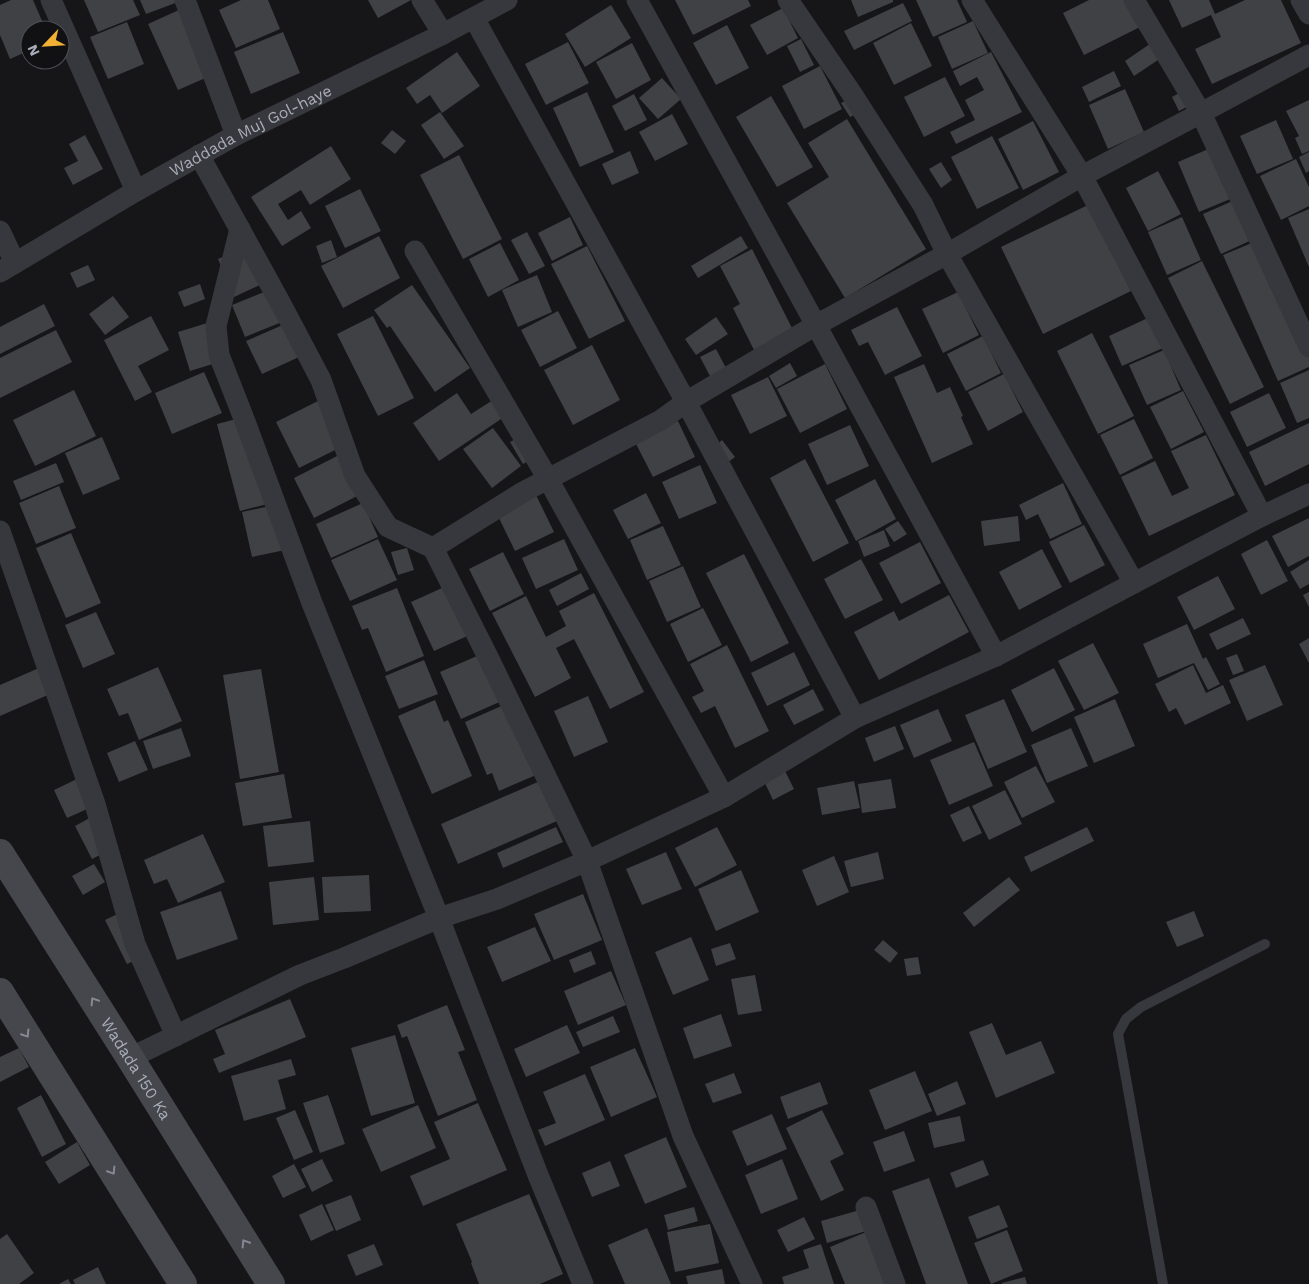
<svg xmlns="http://www.w3.org/2000/svg" width="1309" height="1284" font-family="'Work Sans',sans-serif">
<rect width="100%" height="100%" fill="#161618"/>
<path fill="#404145" d="M 11,0 L 33,0 L 46,30 L 30,30 L 30,50 L 10,59 L 0,35 L 0,5 Z
M 84,0 L 133,0 L 140,15 L 98,32 Z
M 140,0 L 177,0 L 178,2 L 146,14 Z
M 241,0 L 268,0 L 280,29 L 236,48 L 219,10 Z
M 368,0 L 411,0 L 378,18 Z
M 675,0 L 748,0 L 751,6 L 693,35 Z
M 851,0 L 893,0 L 893,2 L 858,17 Z
M 916,0 L 957,0 L 967,22 L 933,37 Z
M 1089,0 L 1126,0 L 1140,27 L 1084,55 L 1063,13 Z
M 1169,0 L 1209,0 L 1215,14 L 1245,0 L 1281,0 L 1301,43 L 1212,84 L 1195,49 L 1221,37 L 1211,15 L 1182,28 Z
M 903,3 L 912,21 L 854,50 L 844,31 Z
M 611,5 L 631,38 L 585,67 L 565,34 Z
M 783,8 L 798,38 L 767,55 L 750,25 Z
M 181,9 L 210,76 L 178,90 L 148,24 Z
M 973,21 L 988,53 L 952,69 L 938,37 Z
M 127,22 L 144,64 L 108,79 L 90,37 Z
M 911,23 L 932,66 L 894,85 L 873,43 Z
M 727,25 L 749,68 L 716,85 L 693,43 Z
M 283,32 L 300,73 L 251,94 L 234,52 Z
M 801,39 L 814,65 L 800,72 L 787,46 Z
M 1157,39 L 1167,54 L 1134,76 L 1125,61 Z
M 568,42 L 589,83 L 546,105 L 525,64 Z
M 632,43 L 651,80 L 616,99 L 596,62 Z
M 457,52 L 480,86 L 442,113 L 430,95 L 417,104 L 406,88 Z
M 991,52 L 1022,112 L 956,144 L 950,132 L 975,120 L 965,100 L 984,90 L 977,77 L 960,86 L 953,71 Z
M 820,66 L 842,109 L 804,129 L 782,86 Z
M 1114,71 L 1121,86 L 1089,102 L 1082,87 Z
M 945,77 L 965,116 L 924,137 L 904,97 Z
M 662,78 L 681,99 L 658,119 L 639,98 Z
M 1188,88 L 1196,102 L 1179,111 L 1172,97 Z
M 1125,89 L 1144,132 L 1108,149 L 1089,105 Z
M 587,92 L 614,152 L 580,167 L 553,108 Z
M 634,94 L 647,120 L 625,131 L 612,106 Z
M 771,96 L 813,167 L 777,187 L 736,117 Z
M 852,97 L 860,112 L 850,117 L 841,103 Z
M 1309,100 L 1309,151 L 1302,154 L 1295,138 L 1299,136 L 1286,111 Z
M 440,112 L 464,146 L 444,159 L 421,125 Z
M 672,114 L 688,144 L 655,161 L 639,132 Z
M 847,119 L 926,249 L 845,298 L 787,203 L 829,177 L 808,143 Z
M 1276,120 L 1293,159 L 1257,174 L 1240,136 Z
M 1033,121 L 1059,172 L 1023,190 L 998,139 Z
M 392,130 L 406,141 L 395,154 L 381,143 Z
M 85,135 L 103,169 L 73,185 L 64,168 L 78,161 L 69,144 Z
M 992,136 L 1019,188 L 977,209 L 951,157 Z
M 331,146 L 351,179 L 310,205 L 301,190 L 278,204 L 288,220 L 301,211 L 311,228 L 282,246 L 251,197 Z
M 1213,147 L 1235,197 L 1199,212 L 1178,162 Z
M 630,151 L 639,173 L 612,185 L 602,164 Z
M 1309,152 L 1309,171 L 1306,173 L 1299,157 Z
M 459,155 L 502,239 L 463,259 L 420,175 Z
M 1296,159 L 1309,187 L 1309,206 L 1281,220 L 1260,176 Z
M 941,162 L 952,180 L 941,188 L 929,169 Z
M 1158,171 L 1181,214 L 1148,231 L 1126,188 Z
M 360,189 L 381,231 L 345,248 L 325,206 Z
M 1237,199 L 1254,239 L 1221,254 L 1203,214 Z
M 1088,205 L 1131,291 L 1043,334 L 1001,247 Z
M 1309,209 L 1309,267 L 1288,218 Z
M 570,217 L 583,245 L 552,261 L 538,233 Z
M 1182,217 L 1201,260 L 1167,275 L 1148,232 Z
M 527,232 L 545,266 L 529,274 L 511,240 Z
M 379,236 L 400,278 L 343,308 L 321,266 Z
M 741,236 L 748,248 L 698,278 L 691,266 Z
M 331,240 L 337,257 L 322,263 L 316,246 Z
M 1259,240 L 1309,357 L 1309,367 L 1278,381 L 1223,255 Z
M 500,243 L 519,280 L 488,297 L 469,259 Z
M 248,246 L 264,283 L 234,297 L 218,259 Z
M 587,246 L 625,321 L 589,339 L 551,264 Z
M 752,249 L 793,330 L 754,350 L 733,308 L 740,304 L 720,266 Z
M 1202,261 L 1264,387 L 1230,404 L 1168,278 Z
M 88,265 L 95,280 L 77,288 L 70,273 Z
M 537,275 L 552,312 L 518,327 L 502,290 Z
M 200,284 L 205,299 L 184,307 L 178,292 Z
M 412,285 L 470,368 L 435,392 L 390,326 L 387,328 L 374,310 Z
M 269,290 L 282,322 L 245,337 L 232,305 Z
M 958,292 L 979,335 L 943,353 L 922,309 Z
M 113,296 L 129,317 L 105,335 L 89,314 Z
M 44,304 L 55,326 L 0,354 L 0,327 Z
M 897,307 L 922,356 L 885,375 L 868,342 L 859,346 L 851,330 Z
M 558,311 L 577,348 L 540,367 L 521,330 Z
M 151,316 L 169,350 L 138,366 L 152,392 L 135,401 L 104,340 Z
M 373,316 L 414,398 L 378,416 L 337,334 Z
M 716,317 L 728,334 L 696,355 L 685,339 Z
M 1150,317 L 1163,348 L 1122,366 L 1109,336 Z
M 217,320 L 229,359 L 190,371 L 178,332 Z
M 285,324 L 299,357 L 262,374 L 246,341 Z
M 56,330 L 72,362 L 0,398 L 0,358 Z
M 1092,333 L 1134,416 L 1098,434 L 1057,351 Z
M 983,336 L 1001,373 L 966,391 L 947,354 Z
M 592,345 L 620,400 L 573,425 L 544,370 Z
M 716,349 L 727,370 L 711,378 L 700,357 Z
M 1164,350 L 1181,390 L 1147,405 L 1129,365 Z
M 790,363 L 797,376 L 776,388 L 769,376 Z
M 825,364 L 847,409 L 800,433 L 777,389 Z
M 924,364 L 937,393 L 950,387 L 963,416 L 961,417 L 973,444 L 932,463 L 894,377 Z
M 1309,370 L 1309,418 L 1297,423 L 1280,383 Z
M 204,372 L 222,413 L 172,434 L 155,393 Z
M 1004,374 L 1023,412 L 988,431 L 968,392 Z
M 768,377 L 787,416 L 750,434 L 731,395 Z
M 74,390 L 96,436 L 35,466 L 13,420 Z
M 1183,391 L 1204,432 L 1171,449 L 1150,407 Z
M 457,393 L 471,414 L 493,400 L 504,417 L 439,461 L 413,423 Z
M 1269,393 L 1286,428 L 1247,447 L 1230,412 Z
M 318,401 L 341,447 L 299,468 L 276,422 Z
M 248,416 L 271,503 L 240,511 L 217,424 Z
M 1134,419 L 1153,458 L 1120,475 L 1100,435 Z
M 678,421 L 695,457 L 653,477 L 635,442 Z
M 1309,423 L 1309,464 L 1265,486 L 1249,452 Z
M 850,425 L 869,466 L 827,485 L 808,444 Z
M 493,428 L 521,466 L 492,488 L 463,449 Z
M 1206,435 L 1235,495 L 1149,536 L 1121,477 L 1155,461 L 1172,496 L 1189,488 L 1171,451 Z
M 522,436 L 535,457 L 523,464 L 510,442 Z
M 102,437 L 120,479 L 83,495 L 65,453 Z
M 722,440 L 735,457 L 723,466 L 710,450 Z
M 341,454 L 361,494 L 314,518 L 294,478 Z
M 805,459 L 849,543 L 813,562 L 770,478 Z
M 56,463 L 64,482 L 21,500 L 13,481 Z
M 700,465 L 717,503 L 679,519 L 662,482 Z
M 875,479 L 896,519 L 856,541 L 835,500 Z
M 1063,483 L 1082,524 L 1050,539 L 1038,514 L 1026,520 L 1019,505 Z
M 59,486 L 76,528 L 36,544 L 19,503 Z
M 646,493 L 661,523 L 628,539 L 613,510 Z
M 536,495 L 554,532 L 515,551 L 497,514 Z
M 363,503 L 378,537 L 331,558 L 316,524 Z
M 280,504 L 290,549 L 252,557 L 242,512 Z
M 1018,516 L 1020,541 L 984,546 L 981,521 Z
M 1309,518 L 1309,556 L 1288,567 L 1272,536 Z
M 898,521 L 907,534 L 894,542 L 885,529 Z
M 1084,525 L 1105,565 L 1070,583 L 1049,542 Z
M 663,526 L 681,565 L 647,580 L 630,540 Z
M 884,530 L 890,546 L 864,557 L 858,541 Z
M 71,533 L 101,603 L 66,618 L 36,548 Z
M 378,539 L 397,580 L 350,601 L 331,560 Z
M 564,539 L 578,570 L 536,589 L 522,558 Z
M 1267,540 L 1288,581 L 1261,595 L 1241,554 Z
M 920,542 L 941,583 L 901,604 L 879,563 Z
M 407,548 L 414,570 L 398,575 L 391,552 Z
M 1042,549 L 1062,587 L 1019,610 L 999,572 Z
M 503,552 L 524,594 L 490,611 L 469,569 Z
M 744,554 L 789,643 L 751,662 L 706,573 Z
M 861,559 L 883,600 L 845,619 L 824,579 Z
M 1309,560 L 1309,584 L 1300,589 L 1290,572 Z
M 683,566 L 701,607 L 667,622 L 649,581 Z
M 581,573 L 589,589 L 557,606 L 549,590 Z
M 1218,576 L 1235,609 L 1194,630 L 1177,597 Z
M 451,584 L 474,633 L 434,651 L 411,602 Z
M 397,588 L 424,656 L 386,672 L 368,628 L 362,630 L 352,606 Z
M 1309,592 L 1309,607 L 1303,595 Z
M 594,593 L 644,692 L 610,709 L 574,639 L 556,648 L 571,678 L 535,697 L 492,613 L 526,596 L 546,637 L 566,626 L 559,611 Z
M 949,595 L 969,632 L 879,680 L 854,632 L 894,611 L 899,621 Z
M 703,608 L 722,645 L 688,662 L 670,624 Z
M 96,612 L 115,654 L 83,668 L 65,625 Z
M 1243,618 L 1251,634 L 1217,650 L 1209,634 Z
M 1187,624 L 1203,659 L 1206,657 L 1220,684 L 1208,690 L 1194,663 L 1158,678 L 1143,644 Z
M 1309,638 L 1309,663 L 1299,644 Z
M 1093,643 L 1119,693 L 1084,710 L 1058,661 Z
M 727,645 L 769,731 L 735,748 L 715,706 L 701,713 L 692,697 L 704,691 L 690,664 Z
M 794,652 L 810,685 L 767,706 L 751,673 Z
M 484,653 L 504,700 L 461,719 L 440,672 Z
M 1237,654 L 1244,671 L 1233,675 L 1226,658 Z
M 424,660 L 438,694 L 399,709 L 385,676 Z
M 1193,665 L 1206,693 L 1223,685 L 1231,703 L 1185,725 L 1176,708 L 1169,712 L 1155,684 Z
M 1265,665 L 1283,705 L 1247,721 L 1229,680 Z
M 158,667 L 182,721 L 139,740 L 128,713 L 119,716 L 107,689 Z
M 39,668 L 50,694 L 0,716 L 0,685 Z
M 1054,668 L 1075,710 L 1032,732 L 1011,690 Z
M 261,669 L 279,772 L 240,779 L 223,675 Z
M 813,689 L 824,710 L 794,725 L 783,705 Z
M 588,696 L 608,742 L 574,757 L 554,711 Z
M 1004,699 L 1027,752 L 988,769 L 965,715 Z
M 1115,699 L 1135,746 L 1094,763 L 1074,717 Z
M 435,700 L 444,722 L 448,720 L 472,776 L 432,794 L 398,716 Z
M 506,704 L 536,775 L 499,791 L 492,773 L 487,775 L 465,722 Z
M 938,709 L 952,741 L 914,758 L 900,725 Z
M 895,726 L 904,749 L 874,762 L 865,738 Z
M 181,728 L 191,756 L 153,769 L 143,741 Z
M 1071,728 L 1088,766 L 1047,783 L 1031,745 Z
M 135,741 L 148,770 L 119,782 L 107,753 Z
M 974,742 L 993,786 L 949,805 L 930,760 Z
M 1036,766 L 1055,802 L 1022,818 L 1004,782 Z
M 785,771 L 794,789 L 773,800 L 764,781 Z
M 284,774 L 292,818 L 243,826 L 235,783 Z
M 81,777 L 94,806 L 67,818 L 54,790 Z
M 891,779 L 896,808 L 862,813 L 858,784 Z
M 540,781 L 557,821 L 458,864 L 441,824 Z
M 854,781 L 860,808 L 822,815 L 817,788 Z
M 1005,790 L 1022,824 L 989,840 L 972,806 Z
M 969,806 L 982,833 L 963,842 L 950,815 Z
M 97,814 L 114,848 L 92,859 L 75,826 Z
M 310,821 L 314,862 L 268,867 L 263,826 Z
M 556,827 L 563,842 L 503,868 L 497,853 Z
M 717,827 L 737,865 L 695,887 L 675,848 Z
M 1087,827 L 1094,841 L 1031,872 L 1024,857 Z
M 203,834 L 225,882 L 178,903 L 167,879 L 154,884 L 144,860 Z
M 666,852 L 682,889 L 642,905 L 626,869 Z
M 878,852 L 884,879 L 851,887 L 844,861 Z
M 834,856 L 849,892 L 817,906 L 802,870 Z
M 94,864 L 105,882 L 83,895 L 72,876 Z
M 741,870 L 759,912 L 716,931 L 698,889 Z
M 369,875 L 371,911 L 324,913 L 322,877 Z
M 314,877 L 319,920 L 273,925 L 269,882 Z
M 1009,877 L 1020,890 L 974,927 L 963,913 Z
M 221,891 L 238,939 L 177,960 L 160,912 Z
M 583,894 L 602,940 L 554,960 L 534,914 Z
M 1194,911 L 1204,936 L 1177,947 L 1166,922 Z
M 122,912 L 143,957 L 127,964 L 105,920 Z
M 535,927 L 551,961 L 502,982 L 487,947 Z
M 691,937 L 709,980 L 673,995 L 655,952 Z
M 883,940 L 898,953 L 890,963 L 874,950 Z
M 730,943 L 736,959 L 716,966 L 711,949 Z
M 591,951 L 596,964 L 574,973 L 569,960 Z
M 918,957 L 921,974 L 907,976 L 904,959 Z
M 611,971 L 626,1005 L 578,1025 L 564,991 Z
M 755,975 L 762,1011 L 738,1015 L 731,979 Z
M 290,999 L 306,1037 L 219,1073 L 213,1059 L 225,1054 L 215,1030 Z
M 447,1005 L 465,1050 L 458,1052 L 477,1100 L 438,1116 L 407,1036 L 402,1038 L 397,1025 Z
M 721,1014 L 732,1046 L 694,1059 L 683,1028 Z
M 613,1016 L 620,1032 L 583,1047 L 576,1032 Z
M 992,1023 L 1006,1055 L 1041,1041 L 1055,1073 L 996,1098 L 969,1032 Z
M 567,1025 L 580,1053 L 526,1077 L 514,1049 Z
M 395,1035 L 415,1103 L 371,1116 L 351,1048 Z
M 19,1048 L 29,1067 L 0,1082 L 0,1057 Z
M 635,1048 L 657,1097 L 611,1117 L 590,1067 Z
M 291,1059 L 296,1075 L 278,1080 L 286,1109 L 244,1121 L 231,1076 Z
M 915,1071 L 932,1111 L 885,1130 L 869,1090 Z
M 734,1073 L 742,1093 L 713,1103 L 705,1084 Z
M 585,1074 L 605,1120 L 545,1146 L 538,1130 L 556,1123 L 543,1092 Z
M 957,1081 L 966,1104 L 937,1116 L 928,1094 Z
M 820,1082 L 828,1104 L 788,1119 L 780,1097 Z
M 41,1095 L 66,1144 L 42,1157 L 17,1108 Z
M 328,1095 L 345,1144 L 320,1153 L 303,1103 Z
M 478,1103 L 507,1170 L 423,1206 L 410,1176 L 450,1159 L 434,1122 Z
M 418,1105 L 436,1148 L 381,1172 L 362,1129 Z
M 295,1110 L 313,1152 L 294,1160 L 276,1118 Z
M 822,1110 L 844,1154 L 830,1161 L 844,1190 L 821,1201 L 786,1128 Z
M 772,1114 L 787,1149 L 747,1166 L 732,1131 Z
M 960,1116 L 965,1141 L 934,1148 L 928,1123 Z
M 904,1131 L 915,1161 L 884,1172 L 873,1142 Z
M 666,1137 L 687,1187 L 645,1204 L 624,1155 Z
M 77,1142 L 90,1165 L 59,1184 L 45,1162 Z
M 322,1159 L 333,1181 L 312,1192 L 301,1169 Z
M 782,1159 L 798,1199 L 761,1214 L 745,1175 Z
M 983,1160 L 989,1175 L 956,1188 L 950,1173 Z
M 610,1161 L 620,1186 L 592,1197 L 582,1173 Z
M 294,1164 L 306,1187 L 283,1198 L 272,1176 Z
M 929,1178 L 968,1284 L 926,1284 L 892,1191 Z
M 529,1194 L 563,1274 L 540,1284 L 479,1284 L 471,1263 L 472,1262 L 456,1224 Z
M 351,1195 L 361,1220 L 336,1231 L 325,1205 Z
M 322,1204 L 334,1230 L 311,1241 L 299,1215 Z
M 999,1205 L 1008,1227 L 977,1239 L 968,1217 Z
M 694,1207 L 698,1221 L 668,1230 L 664,1215 Z
M 860,1210 L 866,1231 L 827,1243 L 821,1221 Z
M 804,1217 L 815,1239 L 788,1252 L 777,1230 Z
M 710,1224 L 719,1263 L 675,1272 L 667,1232 Z
M 647,1228 L 671,1284 L 625,1284 L 608,1245 Z
M 1007,1230 L 1023,1271 L 991,1284 L 974,1243 Z
M 866,1232 L 888,1284 L 845,1284 L 830,1247 Z
M 7,1234 L 34,1273 L 19,1284 L 0,1284 L 0,1239 Z
M 374,1244 L 383,1265 L 356,1276 L 347,1255 Z
M 821,1244 L 834,1284 L 784,1284 L 782,1277 L 809,1268 L 803,1250 Z
M 98,1267 L 106,1284 L 75,1284 L 73,1280 Z
M 722,1269 L 725,1284 L 688,1284 L 686,1276 Z
M 1025,1277 L 1027,1284 L 1002,1284 L 1002,1283 Z
M 68,1279 L 71,1284 L 59,1284 Z"/>
<g fill="none" stroke-linecap="round" stroke-linejoin="round">
<path stroke="#37383d" stroke-width="10" d="M 1163,1284 L 1118,1034 L 1126,1019 L 1141,1007 L 1265,944"/>
<g stroke="#37383d" stroke-width="21">
<path d="M 51,0 L 136,191"/>
<path d="M 185,0 L 236,135"/>
<path d="M 422,0 L 443,34"/>
<path d="M 637,0 L 816,325 L 996,656"/>
<path d="M 788,0 L 852,94 L 923,205 L 947,254 L 1134,583"/>
<path d="M 972,0 L 1082,176 L 1262,516"/>
<path d="M 1134,0 L 1201,113 L 1309,347"/>
<path d="M 1301,0 L 1309,14"/>
<path d="M 474,18 L 686,402 L 855,718"/>
<path d="M 199,155 L 281,304 L 321,380 L 355,476 L 388,527 L 433,548 L 488,657 L 587,861 L 683,1136 L 752,1284"/>
<path d="M 240,229 L 216,326 L 219,355 L 246,424 L 312,603 L 439,918 L 538,1175 L 583,1284"/>
<path d="M 0,231 L 15,263"/>
<path d="M 415,251 L 548,479 L 724,797"/>
<path id="s1" d="M 0,272 L 136,191 L 236,135 L 443,34 L 507,0"/>
<path d="M 0,531 L 95,804 L 135,944 L 176,1036"/>
<path d="M 433,548 L 523,492 L 661,420 L 686,402 L 816,325 L 947,254 L 1082,176 L 1201,113 L 1309,55"/>
<path d="M 130,1058 L 300,975 L 344,958 L 439,918 L 497,899 L 587,861 L 724,797 L 855,718 L 996,656 L 1134,583 L 1262,516 L 1309,494"/>
<path d="M 866,1207 L 895,1284"/>
</g>
<g stroke="#45474d" stroke-width="28">
<path id="s2" d="M 0,853 L 130,1058 L 271,1284"/>
<path d="M 0,992 L 183,1284"/>
</g>
</g>
<defs><path id="oneway-chevron" d="M-2-3.5L2.5 0L-2 3.5" fill="none" stroke-width="1.6" stroke-linecap="round" stroke-linejoin="round" transform="scale(1.25)"/></defs>
<g stroke="#858993">
<use href="#oneway-chevron" transform="translate(94 1001) rotate(-122)"/>
<use href="#oneway-chevron" transform="translate(26 1034) rotate(58)"/>
<use href="#oneway-chevron" transform="translate(112 1171) rotate(58)"/>
<use href="#oneway-chevron" transform="translate(245 1243) rotate(-122)"/>
</g>
<g text-anchor="middle" stroke-width="4" stroke-linejoin="round" paint-order="stroke">
<g font-size="16" fill="#a8adb8" stroke="#111113">
<text dy="6" stroke="none"><textPath href="#s1" startOffset="288">Waddada Muj Gol-haye</textPath></text>
<text dy="6" stroke="none"><textPath href="#s2" startOffset="255">Wadada 150 Ka</textPath></text>
</g>
</g>
<g transform="translate(45 45) rotate(245)"><circle r="24" fill="#111113" stroke="#4d4f55"/>
<path d="M0-4L9 19L0 12L-9 19Z" fill="#f2b134"/>
<text y="-8" font-size="14" font-weight="bold" text-anchor="middle" fill="#a8adb8">N</text>
</g>
</svg>
